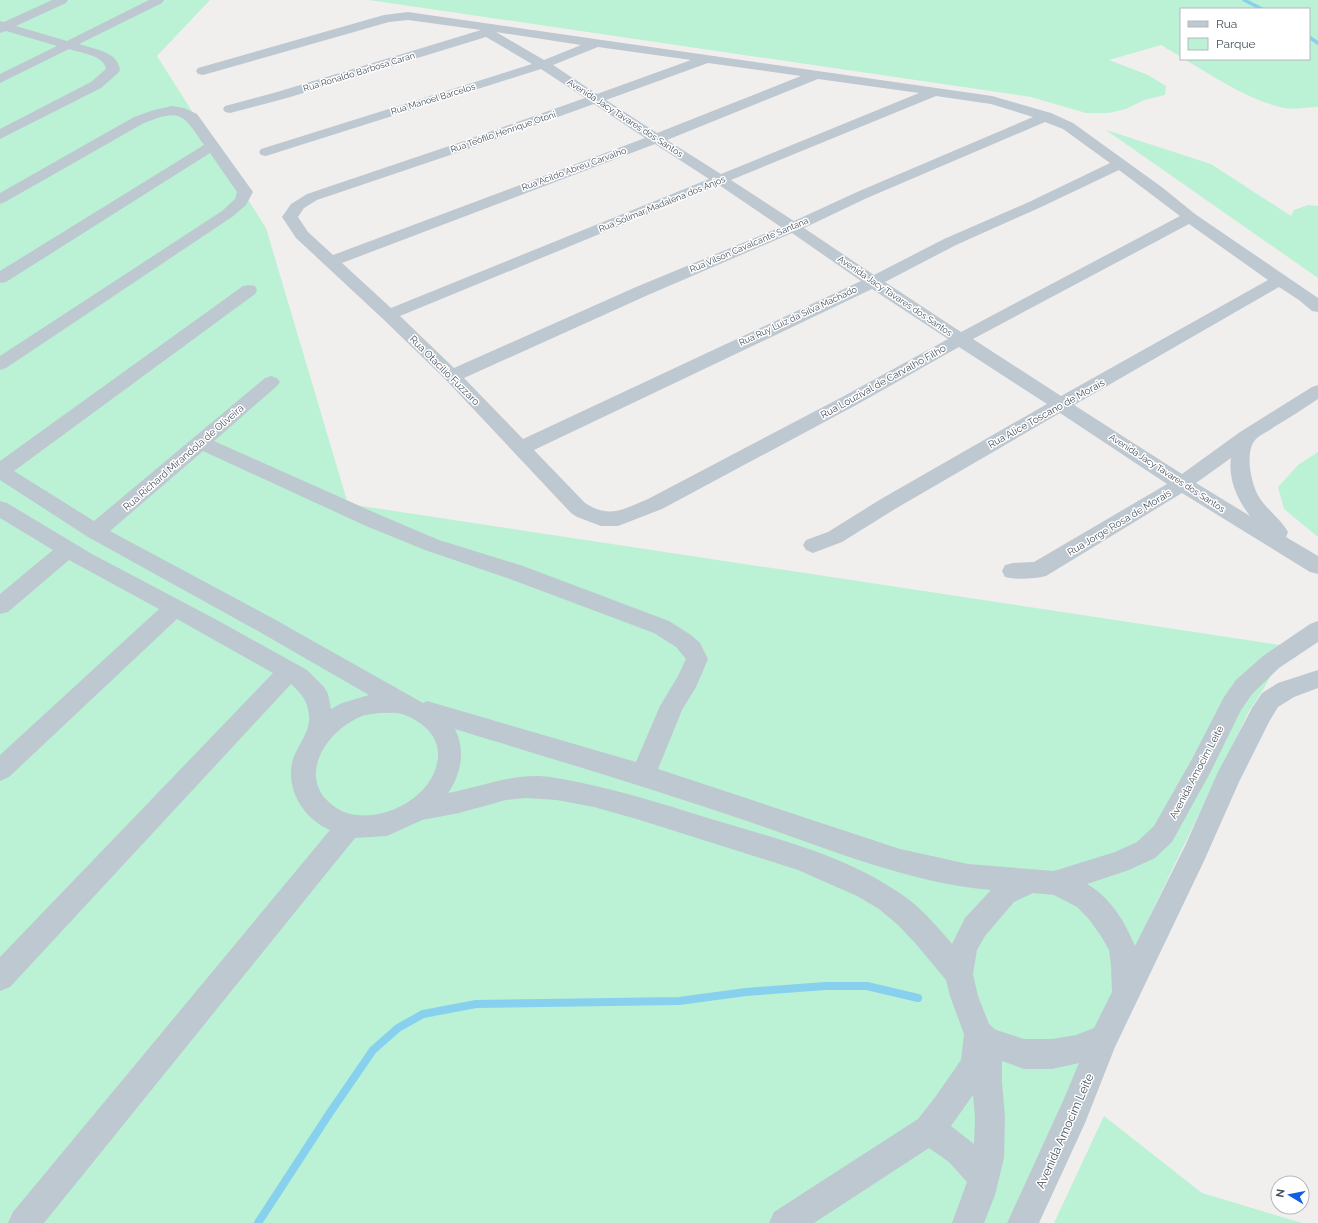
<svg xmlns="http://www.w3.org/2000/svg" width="1318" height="1223" font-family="Raleway,sans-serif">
<rect width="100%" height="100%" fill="#f1efee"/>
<path fill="#bbf1d4" d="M 0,0 L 210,0 L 157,56 L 266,228 L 348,504 L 1287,646 L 1264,688 L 1248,713 L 1156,903 L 1007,1223 L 0,1223 Z
M 369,0 L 1318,0 L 1318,107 C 1307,107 1295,110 1284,108 C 1248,100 1215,77 1184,59 L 1309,59 L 1309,9 L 1181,9 L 1181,57 L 1161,45 L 1109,60 L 1148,75 L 1166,86 L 1165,95 L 1144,100 L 1126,109 L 1109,113 L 1086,113 L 1031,97 Z
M 1106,130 L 1211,164 L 1291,216 L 1294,210 L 1308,205 L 1318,206 L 1318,278 Z
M 1318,452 L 1318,537 L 1284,509 L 1278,487 L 1298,465 Z
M 1104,1116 L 1202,1193 L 1302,1223 L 1054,1223 Z"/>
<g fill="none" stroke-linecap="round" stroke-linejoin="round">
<path stroke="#87d1ef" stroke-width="3.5" d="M 1244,0 L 1262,9
M 1309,37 L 1318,43"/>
<path stroke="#87d1ef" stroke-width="8" d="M 258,1223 L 329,1114 L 373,1050 L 398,1028 L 423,1014 L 476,1004 L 679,1001 L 746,992 L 825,986 L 867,986 L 918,998"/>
<path fill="#bec8d1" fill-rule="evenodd" d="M 52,0 L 68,0 L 66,3 L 16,26 L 67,41 L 149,0 L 164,0 L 162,3 L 79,44 C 93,49 118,51 120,70 L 118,73 L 101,88 L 0,139 L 0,129 L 91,82 L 106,69 C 104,55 80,53 69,49 L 0,83 L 0,74 L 57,46 L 6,31 L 0,33 L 0,21 L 4,22 Z
M 408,12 L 992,96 L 1051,113 L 1073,123 L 1163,188 L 1195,214 L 1318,298 L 1318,312 L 1312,311 L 1299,300 L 1279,287 L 1074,405 L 1182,474 L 1240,432 L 1312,387 L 1318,385 L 1318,399 C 1303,409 1289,418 1274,427 C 1269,431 1261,434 1256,439 C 1244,451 1251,484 1259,497 C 1267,510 1281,519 1288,532 L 1286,537 L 1318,556 L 1318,574 L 1310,572 L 1182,493 L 1046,576 C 1033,579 1018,580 1005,577 L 1002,571 L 1005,565 L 1013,563 L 1034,562 L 1167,484 L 1060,413 L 895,509 L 842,542 L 813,553 L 806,550 L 803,545 L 806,540 L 828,532 L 881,499 L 1047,404 L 959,347 L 858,404 L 662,509 L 618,526 L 601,526 L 577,517 L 571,513 L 446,380 L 383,319 L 296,238 L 282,217 L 291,204 L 307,194 L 461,142 L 585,98 L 541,69 L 266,156 L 261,155 L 259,152 L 261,149 L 532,64 L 486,37 L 287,98 L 230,113 L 225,112 L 223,109 L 225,106 L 277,92 L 481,30 L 408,20 L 389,22 L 203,75 L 198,74 L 196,71 L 198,68 L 384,15 ZM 496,32 L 581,45 L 544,60 ZM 598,47 L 691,60 L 597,94 L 553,65 ZM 708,63 L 801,76 L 657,133 L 606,100 ZM 818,79 L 919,93 L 721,174 L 667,140 ZM 936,96 L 991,104 L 1033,117 L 857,192 L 794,221 L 731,180 ZM 594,104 L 645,138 L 333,255 L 308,232 L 298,217 L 304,208 L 317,200 L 471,148 ZM 1045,122 L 1063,129 L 1110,163 L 1029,202 L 944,239 L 874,275 L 804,228 L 867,198 ZM 655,144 L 709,179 L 391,308 L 342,263 ZM 1119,170 L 1180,216 L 961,332 L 885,282 L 956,245 L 1039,208 ZM 719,185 L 781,227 L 636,287 L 454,368 L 400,316 ZM 1189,224 L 1268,280 L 1061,396 L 973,339 ZM 792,233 L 861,281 L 523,439 L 464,378 L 648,295 ZM 872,289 L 948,339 L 844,396 L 648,499 C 624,509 609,519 585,503 L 534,450 ZM 1231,458 C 1228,479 1237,499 1250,516 L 1196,483 Z
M 172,106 L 184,108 L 197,114 L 253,192 L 246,205 L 232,217 L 6,368 L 0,370 L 0,356 L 222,211 L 235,199 L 237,192 L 210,153 L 6,282 L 0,283 L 0,271 L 204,145 C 183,114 181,108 144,123 L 5,202 L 0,204 L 0,193 L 134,117 L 154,110 Z
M 249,285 L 255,286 L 257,290 L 255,294 L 14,471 L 94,521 L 265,378 L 271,376 L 277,378 L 280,382 L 277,386 L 214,441 L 380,515 L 439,540 L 523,566 L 669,621 L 691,635 L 700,643 L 708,659 L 696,687 L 682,710 L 658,769 L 900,849 L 968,864 L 1054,871 L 1115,852 L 1137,842 L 1154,826 L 1192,759 L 1224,697 L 1236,680 L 1263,656 L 1310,624 L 1318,621 L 1318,642 L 1279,668 L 1252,694 L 1241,710 L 1210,773 L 1172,842 L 1155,858 L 1129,870 L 1087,884 C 1111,898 1125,922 1135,946 L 1185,846 L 1218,772 L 1252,708 L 1262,693 L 1278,683 L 1318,670 L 1318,688 L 1294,697 L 1278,707 L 1269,722 L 1239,782 L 1204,861 L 1115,1047 L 1085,1123 L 1039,1223 L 1007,1223 L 1063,1101 L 1079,1063 L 1052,1069 L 1024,1069 L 1002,1061 L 1002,1082 L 1005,1117 L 1004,1158 L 995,1195 L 984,1223 L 952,1223 L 967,1182 L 949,1162 L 929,1148 L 814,1223 L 769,1223 L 774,1212 L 918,1119 L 936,1096 L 961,1060 L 964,1034 L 950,996 L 946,980 L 916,944 L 898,925 L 879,909 L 857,896 L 798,870 L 640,820 L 594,807 L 557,800 L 526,798 L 506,800 L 459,813 L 422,820 L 387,836 L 355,838 L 44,1223 L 8,1223 L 13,1212 L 330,830 C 305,820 286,791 292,763 C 296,746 311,733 309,715 C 307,699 302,695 291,684 L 10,987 L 0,991 L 0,957 L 273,673 L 177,619 L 9,777 L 0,781 L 0,755 L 159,609 L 69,560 L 8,612 L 0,614 L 0,594 L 53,550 L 0,518 L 0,501 L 7,503 L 92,554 L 217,620 L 307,670 L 324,687 L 328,694 L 331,709 L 342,703 L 369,695 L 258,631 L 88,537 L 0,480 L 0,461 L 243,286 ZM 203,451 L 366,526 L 425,550 L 507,578 L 654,633 L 676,647 L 686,659 L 678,676 L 660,706 L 636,762 L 427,701 L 423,703 L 274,619 L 110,531 ZM 380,713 C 387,713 395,712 402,714 C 420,720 440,735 438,757 C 435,794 391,819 357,815 C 346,814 338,810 330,803 C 297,775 328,730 360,717 C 366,714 373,714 380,713 ZM 455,729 C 553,759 650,788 747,821 C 824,847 909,883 991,890 L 965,918 L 952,944 C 936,925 919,905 898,892 C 839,852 765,836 698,815 C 660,803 621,791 582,783 C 568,780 554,777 540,776 C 508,775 479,787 448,793 C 461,774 466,751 455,729 ZM 1033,893 L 1054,895 L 1077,907 L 1088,918 L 1101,936 L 1109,950 L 1111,966 L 1112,992 L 1094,1028 L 1076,1035 L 1052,1039 L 1024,1039 L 996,1030 L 989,1024 L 978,996 L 973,974 L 977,950 L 985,936 L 1014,902 ZM 973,1095 L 975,1117 L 974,1144 L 951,1126 Z"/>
</g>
<g text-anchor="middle" stroke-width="3" stroke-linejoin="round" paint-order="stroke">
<g font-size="9" fill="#46505d" stroke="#fff">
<text transform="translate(359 72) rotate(-17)" y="3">Rua Ronaldo Barbosa Caran</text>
<text transform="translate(433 99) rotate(-17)" y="3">Rua Manoel Barcelos</text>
<text transform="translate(625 118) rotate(33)" y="3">Avenida Jacy Tavares dos Santos</text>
<text transform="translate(503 132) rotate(-19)" y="3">Rua Teófilo Henrique Otoni</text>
<text transform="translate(574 169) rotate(-20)" y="3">Rua Acildo Abreu Carvalho</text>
<text transform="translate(662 204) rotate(-22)" y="3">Rua Solimar Madalena dos Anjos</text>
<text transform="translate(749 245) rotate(-23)" y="3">Rua Vilson Cavalcante Santana</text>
<text transform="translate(895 296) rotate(34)" y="3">Avenida Jacy Tavares dos Santos</text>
<text transform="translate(798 316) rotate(-25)" y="3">Rua Ruy Luiz da Silva Machado</text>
<text transform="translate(1167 473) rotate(33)" y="3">Avenida Jacy Tavares dos Santos</text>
</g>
<g font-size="10" fill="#46505d" stroke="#fff">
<text transform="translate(445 370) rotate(45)" y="4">Rua Otacílio Fuzzaro</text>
<text transform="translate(883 381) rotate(-29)" y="4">Rua Louzival de Carvalho Filho</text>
<text transform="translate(1046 413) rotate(-29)" y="4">Rua Alice Toscano de Morais</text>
<text transform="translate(183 457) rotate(-41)" y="4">Rua Richard Mirandola de Oliveira</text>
<text transform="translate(1119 522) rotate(-31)" y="4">Rua Jorge Rosa de Morais</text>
<text transform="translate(1196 772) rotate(-62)" y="4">Avenida Amocim Leite</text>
</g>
<g font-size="12" fill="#46505d" stroke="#fff">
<text transform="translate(1065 1131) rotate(-66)" y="4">Avenida Amocim Leite</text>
</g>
</g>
<rect x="1180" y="8" width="130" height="52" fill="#ffffff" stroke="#b5b9be"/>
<rect x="1188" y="21" width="20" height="6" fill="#bec8d1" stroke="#b5b9be"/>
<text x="1216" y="28" font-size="12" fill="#46505d">Rua</text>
<rect x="1188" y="38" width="20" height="12" fill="#bbf1d4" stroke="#b5b9be"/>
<text x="1216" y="48" font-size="12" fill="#46505d">Parque</text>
<g transform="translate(1290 1195) rotate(280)"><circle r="19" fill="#ffffff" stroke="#b5b9be"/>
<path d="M0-3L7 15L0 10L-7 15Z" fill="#125ee8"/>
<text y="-6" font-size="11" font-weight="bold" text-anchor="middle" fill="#46505d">N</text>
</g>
</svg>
